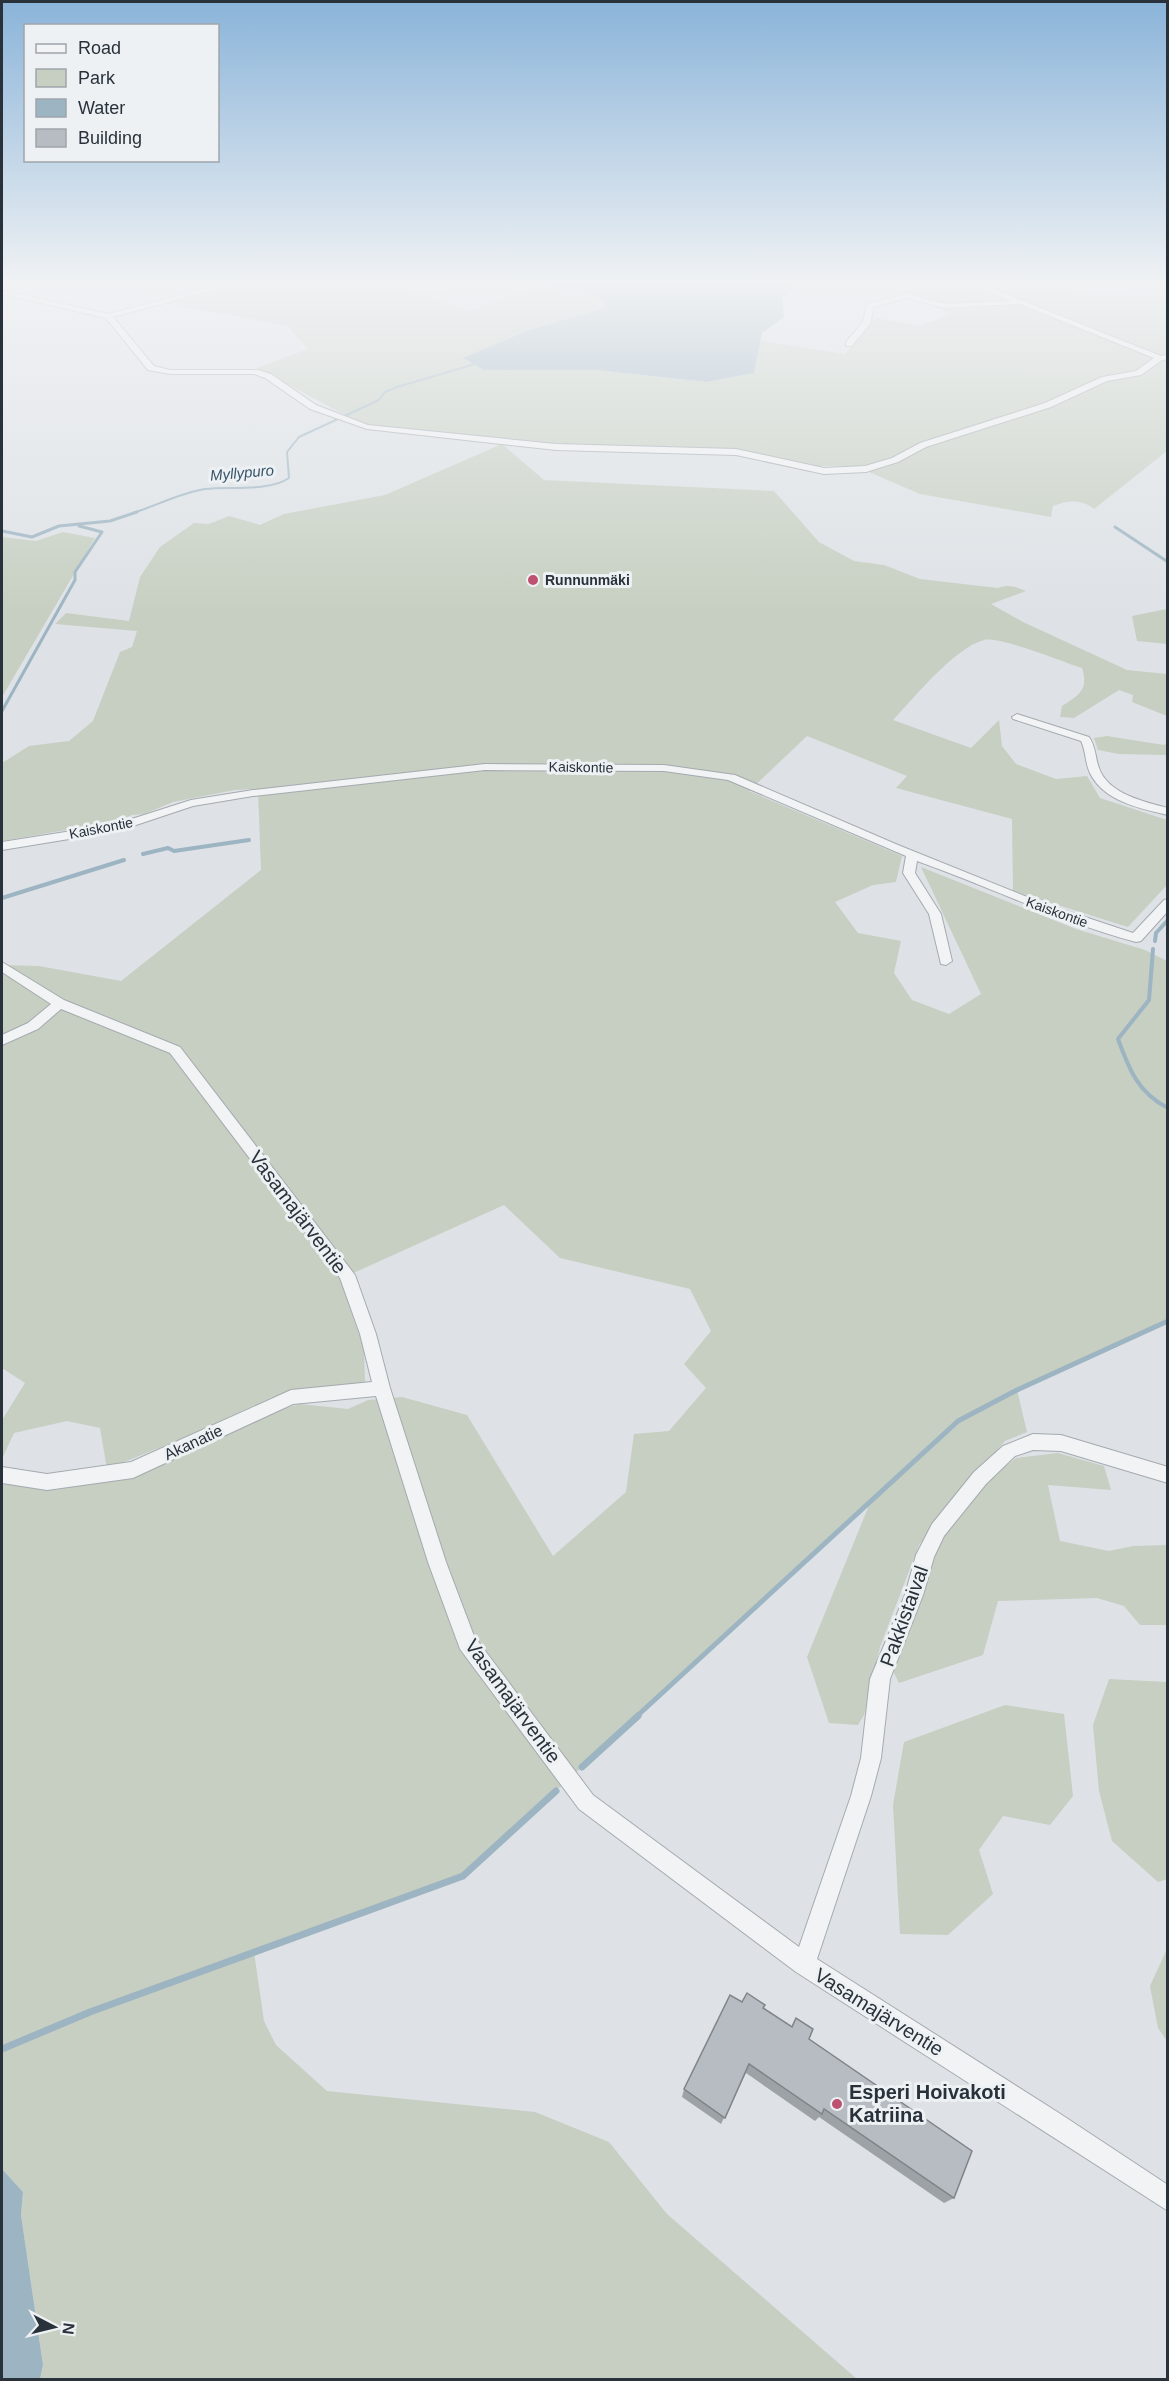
<svg xmlns="http://www.w3.org/2000/svg" width="1169" height="2381" font-family="Arial,sans-serif">
<rect width="100%" height="100%" fill="#dee2e6"/>
<path fill="#c6cfc1" d="M 130,281 L 410,281 L 408,289 L 471,311 L 538,284 L 599,297 L 607,307 L 530,330 L 464,359 L 483,370 L 596,370 L 707,382 L 754,373 L 760,341 L 845,354 L 876,318 L 920,326 L 953,313 L 881,288 L 848,281 C 871,281 894,285 916,281 L 1058,281 L 1074,291 L 1167,298 L 1167,451 L 1094,509 C 1082,499 1067,500 1053,506 L 1051,517 L 920,494 L 855,466 L 808,466 L 737,449 L 562,444 L 362,424 L 257,368 L 308,349 L 288,326 L 163,303 L 200,293 L 189,286 L 153,296 Z
M 502,444 L 544,480 L 774,491 L 819,542 L 854,561 L 884,565 L 920,579 L 998,588 C 1009,584 1016,587 1026,591 L 991,604 L 1023,622 L 1127,670 L 1167,674 L 1167,716 L 1132,702 L 1133,695 L 1119,690 L 1074,718 L 1060,717 L 1062,706 C 1079,695 1089,690 1082,668 C 1063,662 1000,636 984,640 C 954,648 915,697 893,720 L 971,748 L 999,720 L 1002,746 L 1016,764 L 1056,779 L 1087,776 L 1100,798 L 1167,820 L 1167,885 L 1128,927 L 1013,891 L 1012,819 L 896,788 L 907,776 L 807,736 L 749,791 L 902,856 L 896,882 L 873,885 L 835,902 L 858,933 L 901,941 L 894,973 L 912,1000 L 949,1014 L 981,994 L 921,867 L 1076,929 L 1145,950 L 1167,961 L 1167,1321 L 1017,1390 L 1027,1432 L 1005,1441 L 919,1545 L 880,1647 L 864,1715 L 858,1725 L 829,1723 L 807,1657 L 870,1503 L 463,1876 L 254,1952 L 264,2021 L 276,2045 L 327,2091 L 535,2112 L 609,2142 L 667,2214 L 857,2379 L 40,2379 L 43,2365 L 21,2215 L 23,2192 L 2,2169 L 2,1483 L 56,1490 L 154,1468 L 267,1413 L 300,1404 L 348,1409 L 368,1400 L 402,1397 L 467,1415 L 553,1556 L 626,1492 L 634,1434 L 669,1431 L 706,1388 L 684,1364 L 711,1331 L 690,1289 L 560,1258 L 504,1205 L 340,1279 L 364,1349 L 365,1383 L 272,1397 L 193,1434 L 107,1469 L 100,1428 L 67,1421 L 14,1433 L 2,1459 L 2,1420 L 25,1383 L 2,1368 L 2,965 L 39,966 L 121,981 L 261,870 L 258,789 L 235,790 L 173,802 L 144,814 L 132,815 L 118,821 L 2,841 L 2,763 L 29,746 L 69,741 L 93,721 L 120,652 L 132,647 L 137,631 L 55,624 L 66,613 L 129,621 L 140,577 L 160,547 L 194,523 L 209,524 L 229,516 L 260,525 L 284,514 L 385,495 Z
M 63,532 L 95,538 L 2,697 L 2,537 L 36,541 Z
M 1167,609 L 1167,644 L 1137,641 L 1132,616 Z
M 1107,736 L 1164,745 L 1167,743 L 1167,755 L 1119,754 L 1098,750 L 1094,738 Z
M 1058,1453 L 1104,1466 L 1111,1490 L 1048,1485 L 1060,1541 L 1109,1551 L 1133,1546 L 1167,1545 L 1167,1625 L 1140,1625 L 1124,1606 L 1097,1598 L 998,1601 L 983,1655 L 899,1683 L 893,1671 L 943,1534 L 986,1482 L 1016,1458 Z
M 1109,1679 L 1167,1682 L 1167,1879 L 1158,1882 L 1112,1841 L 1099,1791 L 1093,1725 Z
M 1005,1705 L 1064,1714 L 1073,1796 L 1050,1825 L 1003,1816 L 979,1850 L 993,1894 L 948,1935 L 900,1934 L 893,1805 L 904,1742 Z
M 1167,1949 L 1167,2041 L 1158,2028 L 1150,1986 Z"/>
<path fill="#9db4c2" d="M 534,281 L 804,281 L 782,298 L 784,317 L 762,333 L 754,373 L 707,382 L 596,370 L 483,370 L 463,358 L 530,330 L 607,307 L 599,297 L 538,284 Z
M 2,2169 L 23,2192 L 21,2215 L 43,2365 L 40,2379 L 2,2379 Z"/>
<g fill="none" stroke-linecap="round" stroke-linejoin="round">
<path stroke="#9db4c2" stroke-width="2" d="M 133,513 C 155,506 183,492 205,489 C 229,486 269,492 289,478 L 287,452 L 299,437 L 379,400 L 385,392 L 397,387 L 475,364"/>
<path stroke="#9db4c2" stroke-width="3" d="M 1115,527 L 1168,562
M 2,531 L 32,537 L 59,526 L 110,521 L 137,512
M 2,711 L 75,580 L 75,572 L 102,532 L 79,526"/>
<path stroke="#9db4c2" stroke-width="4" d="M 143,854 L 168,848 L 174,851 L 249,840
M 2,898 L 124,860
M 1155,941 L 1156,933 L 1168,920
M 1153,949 L 1149,1000 L 1118,1039 C 1129,1069 1138,1093 1168,1108"/>
<path stroke="#9db4c2" stroke-width="5" d="M 636,1717 L 958,1421 L 1017,1390 L 1168,1321"/>
<path stroke="#9db4c2" stroke-width="7" d="M 582,1767 L 638,1716
M 2,2049 L 90,2012 L 463,1876 L 556,1791"/>
<g stroke="#a4aaaf" stroke-width="2">
<path id="street" d="M 235,281 L 246,281 L 113,317 L 154,366 L 170,370 L 258,370 L 271,374 L 316,405 L 368,425 L 556,444 L 736,449 L 824,468 L 865,466 L 892,458 L 920,443 L 1045,403 L 1102,377 L 1136,371 L 1154,358 L 1020,304 L 945,308 L 907,298 L 873,307 L 871,322 L 852,346 L 846,346 L 846,342 L 863,322 L 867,304 L 907,294 L 945,304 L 1011,301 L 964,281 L 973,281 L 1161,356 L 1168,355 L 1168,359 L 1162,360 L 1141,375 L 1107,381 L 1051,407 L 926,447 L 898,462 L 866,472 L 824,474 L 736,455 L 556,450 L 367,429 L 310,409 L 265,378 L 254,374 L 170,374 L 148,370 L 106,318 L 2,294 L 2,290 L 108,314 Z
M 413,281 L 420,281 L 426,288 L 456,286 L 450,281 L 458,281 L 465,287 L 447,292 L 424,292 Z
M 1017,714 L 1089,737 C 1096,747 1095,757 1099,768 C 1108,794 1145,802 1168,808 L 1168,815 C 1141,809 1103,801 1090,773 C 1085,763 1086,751 1081,741 L 1013,719 L 1012,717 Z
M 485,764 L 664,765 L 735,775 L 898,845 L 1037,901 L 1133,933 L 1164,900 L 1168,899 L 1168,911 L 1141,941 L 1136,942 C 1060,922 991,887 917,861 L 915,873 L 941,914 L 952,961 L 946,965 L 941,964 L 929,914 L 903,873 L 906,856 L 728,780 L 664,771 L 485,770 L 253,796 L 193,806 L 118,831 L 2,850 L 2,842 L 116,824 L 191,800 L 253,790 Z
M 2,962 L 64,1000 L 180,1047 L 355,1275 L 376,1334 L 390,1388 L 446,1562 L 474,1636 L 593,1795 L 799,1947 L 851,1796 L 861,1758 L 870,1679 L 905,1595 L 916,1555 L 932,1524 L 974,1472 L 1003,1446 L 1033,1434 L 1061,1435 L 1168,1467 L 1168,1483 L 1061,1451 L 1033,1450 L 1015,1456 L 986,1484 L 944,1536 L 934,1557 L 923,1595 L 890,1679 L 881,1758 L 871,1796 L 817,1959 L 1059,2113 L 1168,2185 L 1168,2211 L 796,1972 L 579,1809 L 460,1649 L 428,1562 L 376,1396 L 293,1404 L 133,1478 L 47,1490 L 2,1483 L 2,1467 L 47,1474 L 131,1462 L 291,1390 L 372,1382 L 360,1334 L 340,1278 L 170,1053 L 61,1009 L 38,1029 L 2,1045 L 2,1035 L 28,1023 L 51,1004 L 2,972 Z"/>
</g>
<use href="#street" fill="#f1f3f5" fill-rule="evenodd"/>
</g>
<path fill="#9da2a7" d="M 742,2002 L 763,2008 L 791,2027 L 796,2018 L 809,2039 L 954,2198 L 944,2203 L 819,2117 L 815,2121 L 746,2073 L 721,2124 L 682,2097 L 684,2089 Z"/>
<path fill="#b6bcc2" stroke="#7f8488" stroke-width="1.5" d="M 747,1993 L 765,2005 L 763,2008 L 792,2027 L 796,2018 L 813,2029 L 809,2039 L 972,2151 L 954,2198 L 824,2109 L 822,2114 L 749,2064 L 725,2118 L 684,2089 L 730,1995 L 742,2002 Z"/>
<linearGradient id="sky" x2="0" y2="1"><stop stop-color="#8ab4d9"/><stop offset="0.46" stop-color="#f0f2f4"/><stop offset="1" stop-color="#f0f2f4" stop-opacity="0"/></linearGradient>
<rect width="1169" height="614" fill="url(#sky)"/>
<g fill="#bd5170" stroke="#eef1f4" stroke-width="2">
<circle cx="533" cy="580" r="6"/>
<circle cx="837" cy="2104" r="6"/>
</g>
<g text-anchor="middle" stroke-width="6" stroke-linejoin="round" paint-order="stroke">
<g font-size="14" font-weight="bold" fill="#29323b" stroke="#eef1f4" text-anchor="start">
<text x="545" y="585">Runnunmäki</text>
</g>
<g font-size="14" fill="#29323b" stroke="#eef1f4">
<text transform="translate(581 767) rotate(1)" y="5">Kaiskontie</text>
<text transform="translate(101 828) rotate(-11)" y="5">Kaiskontie</text>
<text transform="translate(1057 912) rotate(20)" y="5">Kaiskontie</text>
</g>
<g font-size="15" font-style="italic" fill="#38556a" stroke="#eef1f4">
<text transform="translate(242 473) rotate(-5)" y="5">Myllypuro</text>
</g>
<g font-size="16" fill="#29323b" stroke="#eef1f4">
<text transform="translate(193 1442) rotate(-25)" y="6">Akanatie</text>
</g>
<g font-size="20" fill="#29323b" stroke="#eef1f4">
<text transform="translate(298 1212) rotate(53)" y="7">Vasamajärventie</text>
<text transform="translate(904 1616) rotate(-70)" y="7">Pakkistaival</text>
<text transform="translate(513 1701) rotate(54)" y="7">Vasamajärventie</text>
<text transform="translate(879 2012) rotate(32)" y="7">Vasamajärventie</text>
</g>
<g font-size="20" font-weight="bold" fill="#29323b" stroke="#eef1f4" text-anchor="start">
<text x="849" y="2099">Esperi Hoivakoti<tspan x="849" dy="23">Katriina</tspan></text>
</g>
</g>
<rect width="1169" height="2381" fill="none" stroke="#29323b" stroke-width="6"/>
<rect x="24" y="24" width="195" height="138" fill="#eef1f4" stroke="#9fa5aa" stroke-width="1.5"/>
<rect x="36" y="44" width="30" height="9" fill="#f1f3f5" stroke="#9fa5aa" stroke-width="1.5"/>
<text x="78" y="54" font-size="18" fill="#29323b">Road</text>
<rect x="36" y="69" width="30" height="18" fill="#c6cfc1" stroke="#9fa5aa" stroke-width="1.5"/>
<text x="78" y="84" font-size="18" fill="#29323b">Park</text>
<rect x="36" y="99" width="30" height="18" fill="#9db4c2" stroke="#9fa5aa" stroke-width="1.5"/>
<text x="78" y="114" font-size="18" fill="#29323b">Water</text>
<rect x="36" y="129" width="30" height="18" fill="#b6bcc2" stroke="#9fa5aa" stroke-width="1.5"/>
<text x="78" y="144" font-size="18" fill="#29323b">Building</text>
<g transform="translate(54 2327) rotate(97)" stroke="#eef1f4" stroke-width="4.5" paint-order="stroke">
<path d="M0-4.5L10 22L0 15L-10 22Z" fill="#29323b"/>
<text y="-9" font-size="16" font-weight="bold" text-anchor="middle" fill="#29323b">N</text>
</g>
</svg>
